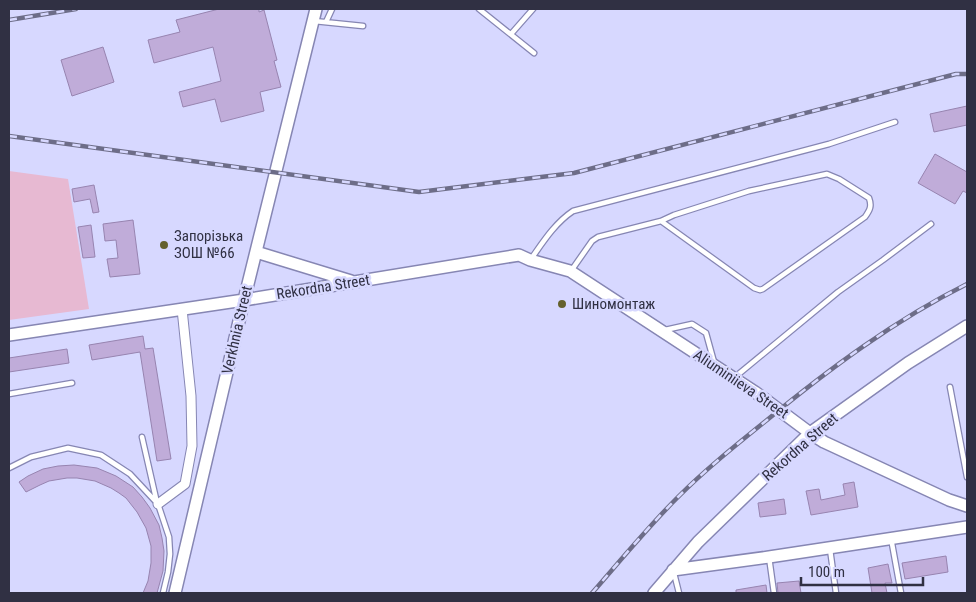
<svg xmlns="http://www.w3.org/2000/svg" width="976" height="602" font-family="'Roboto Condensed',sans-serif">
<rect width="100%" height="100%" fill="#d7d8ff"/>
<path fill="#e7b9d2" d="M 9,171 L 68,179 L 89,309 L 9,320 Z"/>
<path fill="#c0acd9" stroke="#9784b0" d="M 219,9 L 259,9 L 259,12 L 264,10 L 277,60 L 274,61 L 281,87 L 260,92 L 264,111 L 221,122 L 215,99 L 183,107 L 179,92 L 221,81 L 213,47 L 154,63 L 148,40 L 180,32 L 176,20 Z
M 103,47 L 114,82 L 72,96 L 61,60 Z
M 967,106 L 967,125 L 934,132 L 930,114 Z
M 935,154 L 967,172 L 967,193 L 963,191 L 955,204 L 918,183 Z
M 94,185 L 99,212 L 93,213 L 90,199 L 74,202 L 72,189 Z
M 133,220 L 140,274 L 110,277 L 107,259 L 118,258 L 116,240 L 105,241 L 103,224 Z
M 91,225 L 95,257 L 83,258 L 78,227 Z
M 143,336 L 145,349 L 153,348 L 171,459 L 157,461 L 140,352 L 92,360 L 89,345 Z
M 67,349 L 69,363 L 9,372 L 9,358 Z
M 74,465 L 97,468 L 116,476 L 133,487 L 142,497 L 150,508 L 159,525 L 162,538 L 164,551 L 163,571 L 157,593 L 143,593 L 148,581 L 151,563 L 151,546 L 146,528 L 137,512 L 126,498 L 119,493 L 111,488 L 95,481 L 77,478 L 67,478 L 49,481 L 40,485 L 26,492 L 19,482 L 28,476 L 43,469 L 58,466 Z
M 854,482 L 858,507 L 811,515 L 806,491 L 819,489 L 821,500 L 845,495 L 843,484 Z
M 784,499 L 786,514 L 760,517 L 758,503 Z
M 946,556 L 948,572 L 905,579 L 902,563 Z
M 888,564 L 892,583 L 885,583 L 887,593 L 872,593 L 868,568 Z
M 799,581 L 801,593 L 778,593 L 777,583 Z
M 766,585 L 767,593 L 736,593 L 736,590 Z"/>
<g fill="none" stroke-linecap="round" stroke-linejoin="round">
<g stroke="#8686b3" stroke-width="7">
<path id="service" d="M 479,9 L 534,53
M 314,21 L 363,26
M 326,22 L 332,9
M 511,34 L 533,9
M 531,259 C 543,242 555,223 573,211 L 829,144 L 895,122
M 571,271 L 592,241 L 598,237 L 661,221 L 754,288 L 760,290 L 763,289 L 865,217 C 870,210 872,206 869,198 L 839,179 L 827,174 L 749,191 L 674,215 L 661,221
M 665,330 L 692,324 L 706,333 L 714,362
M 735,377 L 838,292 L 883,260 L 931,224
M 950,387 L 967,477
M 9,394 L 72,383
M 142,437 L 157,503
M 9,468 L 31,457 L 68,448 L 101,455 L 130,474 L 158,504 L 169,537 L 170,554 L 168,572 L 163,593
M 891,538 L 901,593
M 830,549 L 836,593
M 769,557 L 774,593
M 674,573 L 679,593"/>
</g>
<g stroke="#8686b3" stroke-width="11">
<path id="minor" d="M 158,504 L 185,484 L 192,446 L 191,396 L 182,309"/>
</g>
<g stroke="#8686b3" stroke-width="14">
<path id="tertiary" d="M 256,252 L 351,281
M 9,335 L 244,300 L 519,255 L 530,260 L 570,271 L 755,392 L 810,433 L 824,442 L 949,500 L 967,506
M 673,570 L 769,557 L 967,527
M 175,593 L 244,300 L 316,9
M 654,593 L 698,542 L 810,433 L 908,363 L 967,326"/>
</g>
<use href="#service" stroke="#fff" stroke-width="4.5"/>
<use href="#minor" stroke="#fff" stroke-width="9"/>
<use href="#tertiary" stroke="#fff" stroke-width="11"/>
<g stroke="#6d6d88" stroke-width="4.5">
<path id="rail" d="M 9,20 L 76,9
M 9,136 L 419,192 L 574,173 L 956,74 L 967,74
M 592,593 C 620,561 648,527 678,497 C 706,469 736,445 767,420 C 829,369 895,320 967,284"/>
</g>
<use href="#rail" stroke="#d7d8ff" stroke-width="2.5" stroke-dasharray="8" stroke-linecap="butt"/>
</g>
<g fill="#64602d" stroke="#d7d8ff" stroke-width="2">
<circle cx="164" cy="245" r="5"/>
<circle cx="562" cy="304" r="5"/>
</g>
<g text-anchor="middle" stroke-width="5" stroke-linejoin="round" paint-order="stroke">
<g font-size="15" fill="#303043" stroke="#d7d8ff" text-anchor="start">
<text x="174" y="241">Запорізька<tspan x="174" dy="17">ЗОШ №66</tspan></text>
<text x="572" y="309">Шиномонтаж</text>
</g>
<g font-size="15" fill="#303043" stroke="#d7d8ff">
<text transform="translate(323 287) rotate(-9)" y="5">Rekordna Street</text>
<text transform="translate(237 330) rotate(-77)" y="5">Verkhnia Street</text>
<text transform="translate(741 384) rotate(34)" y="5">Aliuminiieva Street</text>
<text transform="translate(800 447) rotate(-41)" y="5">Rekordna Street</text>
</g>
</g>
<rect width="976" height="602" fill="none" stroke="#303043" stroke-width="20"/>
<path d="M801 577v8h122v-8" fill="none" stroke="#303043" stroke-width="2.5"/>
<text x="808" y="577" font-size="15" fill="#303043" stroke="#d7d8ff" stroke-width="4" paint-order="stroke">100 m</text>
</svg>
